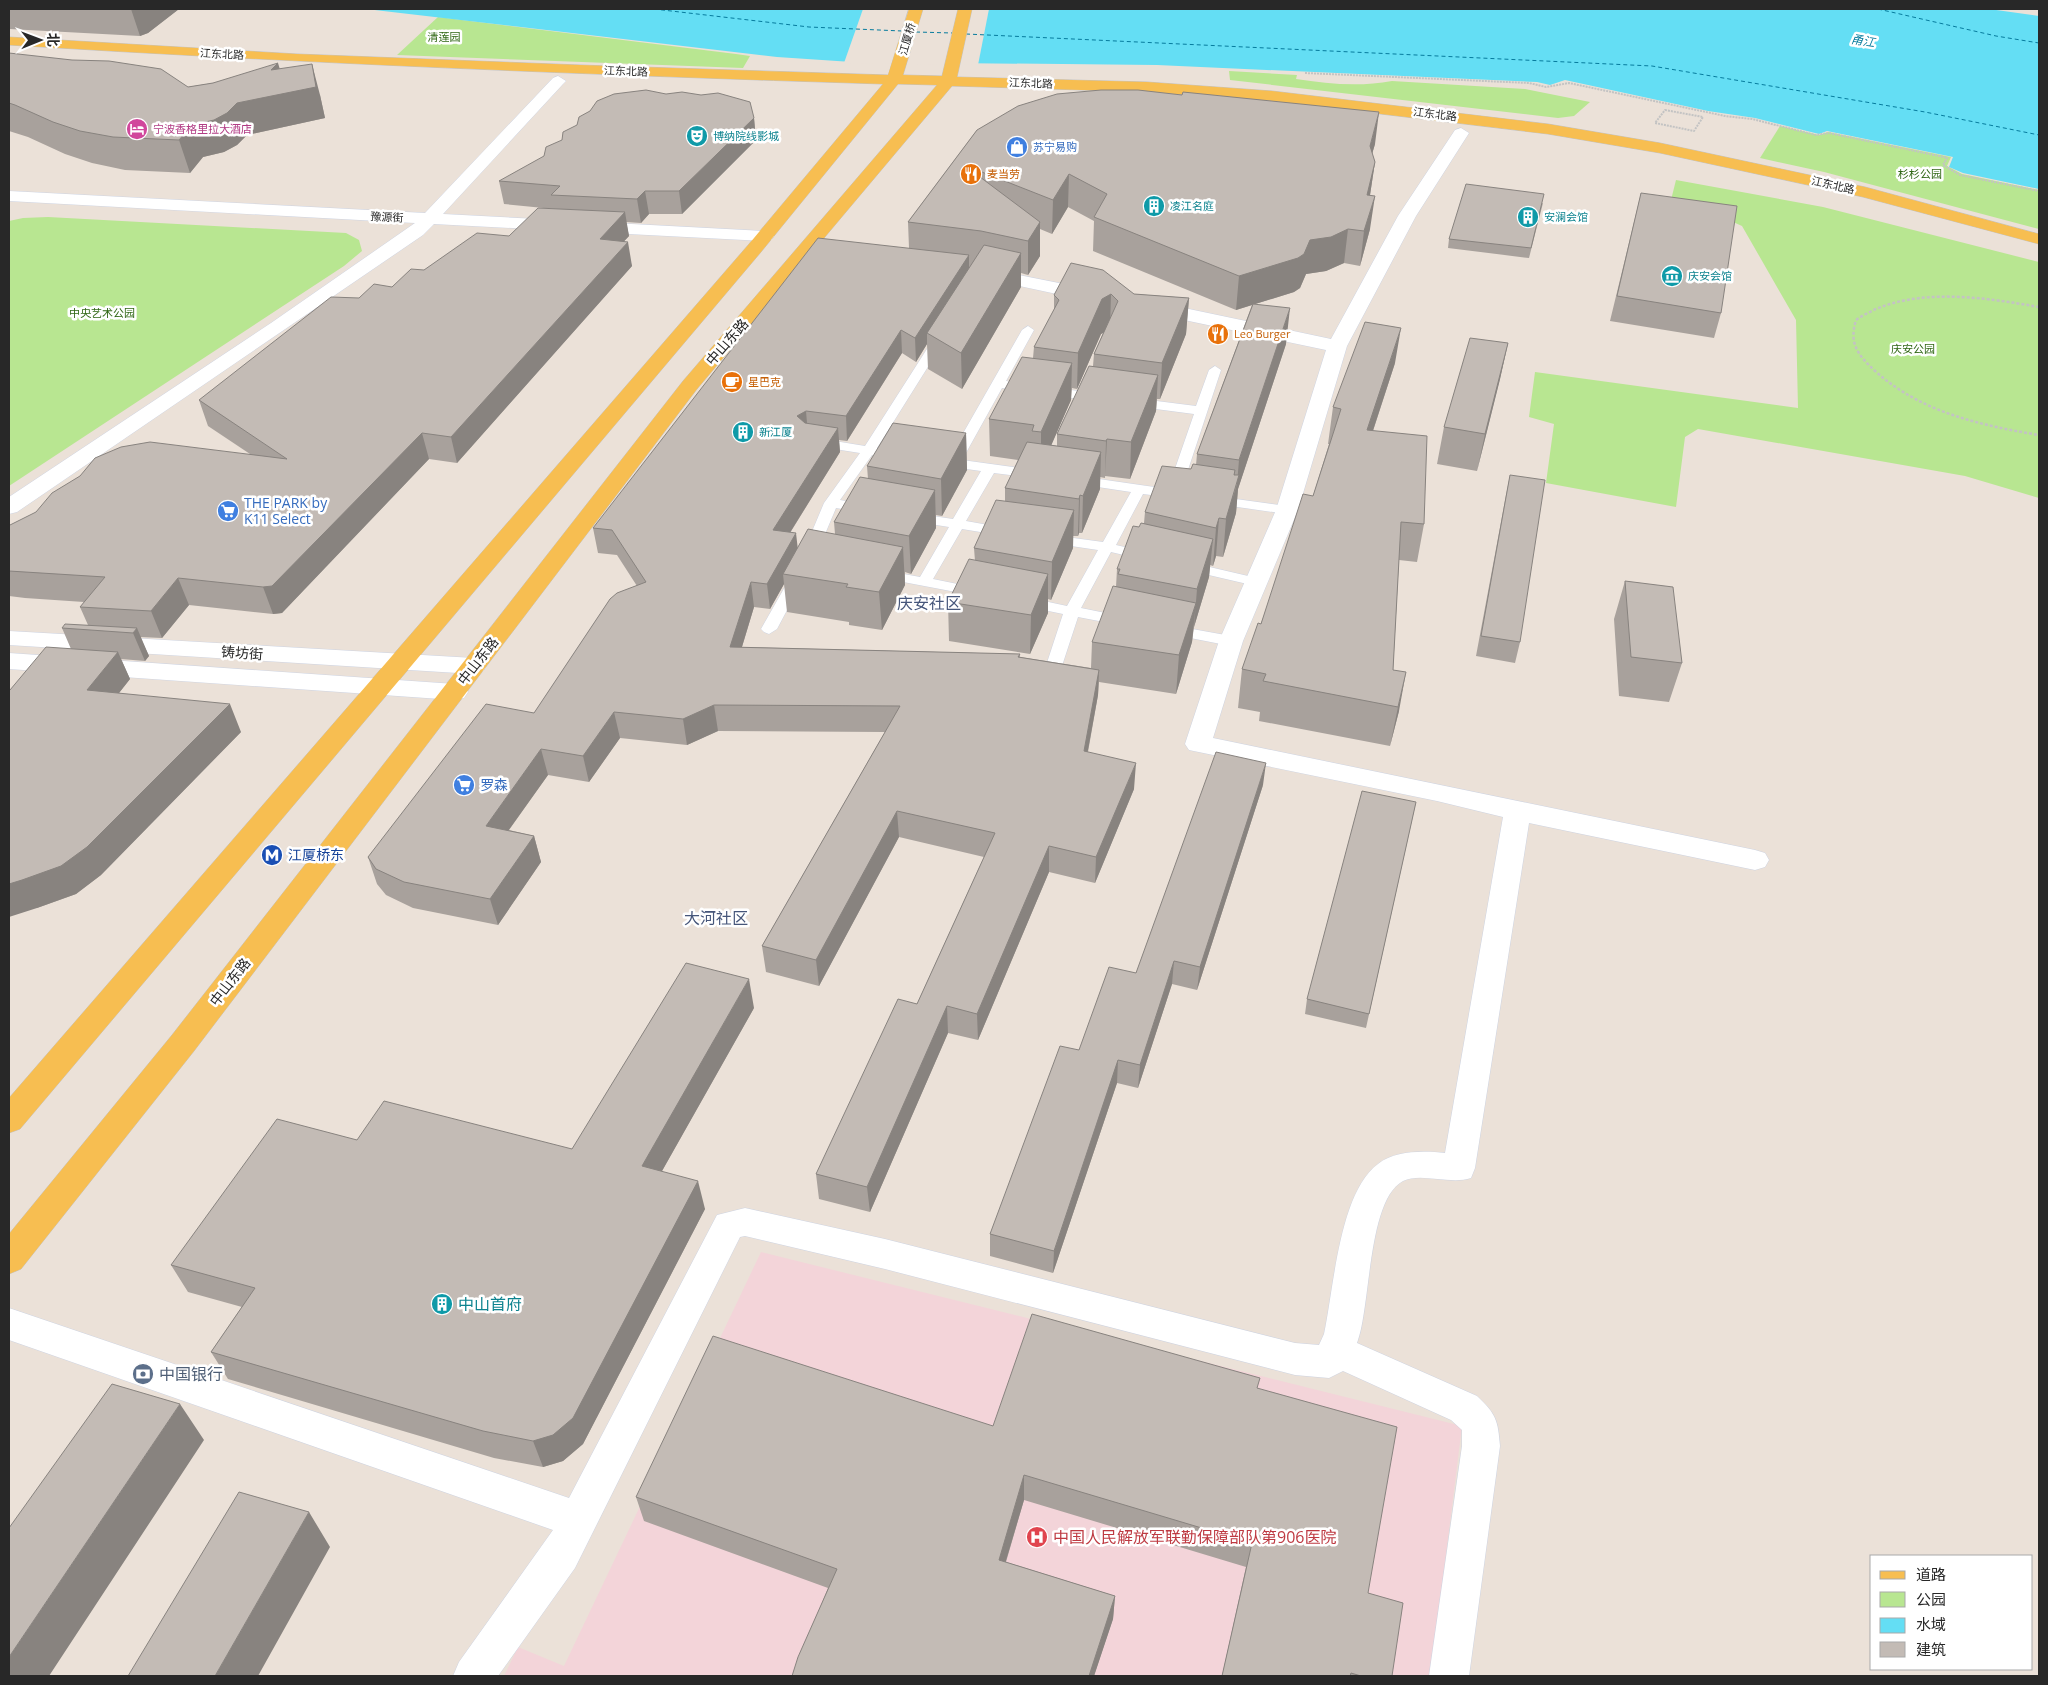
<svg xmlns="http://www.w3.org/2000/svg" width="2048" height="1685" font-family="'Open Sans','Noto Sans SC',sans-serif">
<rect width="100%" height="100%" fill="#ebe1d8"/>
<path fill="#f3d4d9" d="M 761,1252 L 1462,1426 L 1431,1676 L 504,1676 L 518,1647 L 564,1666 Z"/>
<path fill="#b8e691" d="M 438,17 L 736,54 L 750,56 L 743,68 L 397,55 Z
M 1229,71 L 1297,75 L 1296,79 C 1328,84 1360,87 1392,81 L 1525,89 L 1590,102 L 1574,116 L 1558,118 L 1230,80 Z
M 1780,126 L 1819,135 L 1828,132 L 1951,157 L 1947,166 L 1962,174 L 2039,190 L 2039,229 L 1824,172 L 1760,158 Z
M 1676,180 L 1823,207 L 2039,262 L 2039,498 L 1965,476 L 1698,429 L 1685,437 L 1676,507 L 1546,483 L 1554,424 L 1529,417 L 1535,372 L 1798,408 L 1796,320 L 1742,226 L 1702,208 L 1670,204 Z
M 48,217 L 346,233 L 359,240 L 362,251 L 344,266 L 9,486 L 9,221 L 23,218 Z"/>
<path fill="#64def4" d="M 366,9 L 1989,9 L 2039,16 L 2039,189 L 1963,173 L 1949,167 L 1953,157 L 1827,131 L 1819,134 L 1755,118 L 1708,111 L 1565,80 L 1550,85 L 1537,82 L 1157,65 L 852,62 L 777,57 Z"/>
<path fill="#ebe1d8" d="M 863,9 L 989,9 L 978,65 L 844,63 Z"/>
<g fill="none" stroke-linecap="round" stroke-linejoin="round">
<path stroke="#067b9d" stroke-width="1" stroke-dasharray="4 3" stroke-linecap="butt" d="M 654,9 L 809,27 L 902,31
M 1878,9 L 1996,36 L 2039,43
M 916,32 L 952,33
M 966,34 L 1652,66 L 1925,112 L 2039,135"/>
<g stroke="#ced4e2" stroke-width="1">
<path id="lane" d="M 1028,326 L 1034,330 L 1006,381 L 1100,394 L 1106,398 L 1100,402 L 1002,388 L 962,460 L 1035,470 L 1042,474 L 1035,478 L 994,473 L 966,521 L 1005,528 L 1012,532 L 1005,536 L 962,529 L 933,579 L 982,589 L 984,592 L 982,595 L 977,596 L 877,577 L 875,574 L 877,571 L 882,570 L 920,577 L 949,527 L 912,521 L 905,517 L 912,513 L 953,519 L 981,471 L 945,466 L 938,462 L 940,459 L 949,458 L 1022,330 Z
M 940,334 L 946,338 L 877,448 L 904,452 L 906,455 L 899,459 L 872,455 L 840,500 L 872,506 L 874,509 L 867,513 L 836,508 L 817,553 L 815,556 L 805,556 L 803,553 L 824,503 L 860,453 L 816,446 L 809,442 L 816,438 L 865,446 L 934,338 Z
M 1215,366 L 1221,370 L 1181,491 L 1183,494 L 1176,498 L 1143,494 L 1116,545 L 1150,553 L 1152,556 L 1145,560 L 1111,552 L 1081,608 L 1130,618 L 1133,621 L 1125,626 L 1078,617 L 1058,678 L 1050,683 L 1044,682 L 1042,678 L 1063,614 L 1020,605 L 1017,602 L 1025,597 L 1067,606 L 1098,550 L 1051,543 L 1044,539 L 1051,535 L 1103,542 L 1131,492 L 1078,484 L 1071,480 L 1078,476 L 1168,489 L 1194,414 L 1133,406 L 1127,402 L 1133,398 L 1196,406 L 1209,370 Z
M 1214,496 L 1287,506 L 1294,510 L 1287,514 L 1209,503 L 1207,500 Z
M 1188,562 L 1261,579 L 1263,582 L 1256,586 L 1183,569 L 1181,566 L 1183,563 Z
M 797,574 L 804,578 L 777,629 L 769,634 L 764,632 L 761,629 L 790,578 Z
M 1170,625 L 1231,636 L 1239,641 L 1231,646 L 1165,633 L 1162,630 Z"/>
</g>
<g stroke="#ced4e2" stroke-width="1">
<path id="street" d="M 1461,128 L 1469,133 L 1416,216 L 1347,346 L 1298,510 L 1243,641 L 1213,738 L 1755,850 L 1765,853 L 1769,860 L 1765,867 L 1755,870 L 1529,823 L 1475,1168 L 1471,1178 C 1450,1185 1421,1172 1403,1181 C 1367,1200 1371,1307 1357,1343 L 1477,1396 C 1496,1414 1498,1420 1500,1446 L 1469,1676 L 1429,1676 L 1462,1446 L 1462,1430 L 1451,1420 L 1343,1371 L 1329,1378 L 1295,1375 L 885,1269 L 745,1236 L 740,1237 L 575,1568 L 498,1676 L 453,1676 L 459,1662 L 553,1530 L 9,1340 L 9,1308 L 569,1498 L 717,1215 L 745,1208 L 885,1239 L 1295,1343 L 1319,1345 L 1324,1334 C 1334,1288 1339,1193 1378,1164 C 1396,1150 1424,1151 1445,1153 L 1503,817 L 1437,801 L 1189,750 L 1185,744 L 1219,641 L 1276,510 L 1326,350 L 1151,313 L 1144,311 L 1142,307 L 1144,303 L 1151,301 L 1331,339 L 1398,216 L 1455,130 Z
M 984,268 L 1094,290 L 1101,292 L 1103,296 L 1101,300 L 1094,302 L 978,277 L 975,273 L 978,269 Z"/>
</g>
<g stroke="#ced4e2" stroke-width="1">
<path id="secondary" d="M 558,76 L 566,81 L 563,84 L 443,214 L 765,231 L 771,232 L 774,236 L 771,240 L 765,241 L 434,224 L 423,235 L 17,512 L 9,514 L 9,497 L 271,323 L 415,223 L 9,201 L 9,191 L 425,213 L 553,78 Z
M 9,631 L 474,658 L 483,661 L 486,666 L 483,671 L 474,674 L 9,645 Z
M 9,653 L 455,684 L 464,686 L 468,692 L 464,698 L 455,700 L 9,669 Z"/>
</g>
<g stroke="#c3c3c3" stroke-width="1">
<path id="primary" d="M 909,9 L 923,9 L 903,75 L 942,76 L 958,9 L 972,9 L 957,77 L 1147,82 L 1272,91 L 1548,124 L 1660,143 L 1865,187 L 2039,234 L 2039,244 L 1863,197 L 1660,153 L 1548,134 L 1272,101 L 1147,92 L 952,86 L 697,389 L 194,1051 L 21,1269 L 9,1274 L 9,1234 L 172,1035 L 683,381 L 937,85 L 898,84 L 761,252 L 20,1129 L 9,1133 L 9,1098 L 749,244 L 883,84 C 591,75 300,63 9,45 L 9,37 L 297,54 L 580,65 L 888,75 Z"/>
</g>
<path stroke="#c3c3c3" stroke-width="2" stroke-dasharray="2 1" stroke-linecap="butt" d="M 1305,73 L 1529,83 L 1546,87 L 1569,83 L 1725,116 L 1752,119 L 1816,135 L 1829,133 L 1944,157 L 1947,158 L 1943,165 L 1960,175 L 2039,191
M 1665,110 L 1703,117 L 1694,131 L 1655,123 Z"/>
<path stroke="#c3c3c3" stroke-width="2.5" stroke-dasharray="3 2" stroke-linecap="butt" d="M 2039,307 C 1982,297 1907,285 1856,320 C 1849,343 1857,354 1874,370 C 1920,412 1979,425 2039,435"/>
<use href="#lane" fill="#fff" fill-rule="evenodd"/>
<use href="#street" fill="#fff" fill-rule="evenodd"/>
<use href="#secondary" fill="#fff" fill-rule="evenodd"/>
<use href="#primary" fill="#f7be51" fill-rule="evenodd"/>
</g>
<path fill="#a8a19c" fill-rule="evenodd" d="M 9,9 L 179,9 L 148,33 L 140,36 L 9,29 Z
M 9,53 L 188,87 L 213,83 L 280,69 L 320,95 L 325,118 L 247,135 L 237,145 L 224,152 L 203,157 L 190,173 L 125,170 L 92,163 L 65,154 L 28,137 L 9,131 Z
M 754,118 L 756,140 L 682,214 L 649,214 L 641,223 L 626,222 L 629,236 L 623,242 L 632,266 L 457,463 L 429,459 L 282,613 L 273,614 L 189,605 L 162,638 L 140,637 L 149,656 L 145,661 L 121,659 L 130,679 L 119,693 L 241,732 L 101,875 L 76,894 L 37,908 L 10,690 L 71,649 L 62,628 L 88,625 L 80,607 L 84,602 L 25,598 L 9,596 L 9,526 L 250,454 L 208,426 L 199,400 L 359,298 L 392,287 L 424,270 L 509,236 L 554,209 L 504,204 L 499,181 Z
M 977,130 L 1375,144 L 1372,154 L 1375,162 L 1370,195 L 1370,229 L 1360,266 L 1344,263 L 1326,271 L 1306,274 L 1300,288 L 1294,292 L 1255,304 L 1286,344 L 1238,489 L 1236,513 L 1223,557 L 1216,556 L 1213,566 L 1210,565 L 1209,577 L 1194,627 L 1192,642 L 1176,694 L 1099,682 L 1098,695 L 1088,752 L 1134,789 L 1095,883 L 1049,872 L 978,1040 L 948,1033 L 870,1212 L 819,1199 L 816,1174 L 917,1004 L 984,857 L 899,837 L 819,986 L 766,972 L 762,946 L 885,732 L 718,731 L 687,745 L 620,738 L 589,782 L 548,775 L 509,830 L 534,836 L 541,862 L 498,925 L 413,908 L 386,895 L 377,884 L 368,857 L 534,713 L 637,586 L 617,555 L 598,553 L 593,528 L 909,248 L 908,222 ZM 1068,207 L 1094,221 L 1093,251 L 1236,310 L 1252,305 L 1197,454 L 1196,465 L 1145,512 L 1144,523 L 1139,527 L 1117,569 L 1116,587 L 1092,642 L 1091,668 L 1020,657 L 1020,654 L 742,647 L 754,607 L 770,609 L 784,584 L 787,612 L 849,622 L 849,625 L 882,630 L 905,585 L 905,572 L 911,574 L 936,528 L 936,515 L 942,516 L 967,470 L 966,433 L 867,466 L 868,479 L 834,522 L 835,534 L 797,548 L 790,533 L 840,452 L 839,440 L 847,441 L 902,353 L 916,362 L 927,344 L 928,369 L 962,389 L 1021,287 L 1021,273 L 1028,275 L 1040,256 L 1040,229 L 1052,234 Z
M 1641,193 L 1721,313 L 1714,338 L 1610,321 Z
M 1543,203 L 1529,258 L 1448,248 L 1449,239 Z
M 1134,294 L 1189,298 L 1186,334 L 1160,399 L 1157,399 L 1156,411 L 1130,479 L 1105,476 L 1105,478 L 1100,477 L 1100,489 L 1082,533 L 1079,533 L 1078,536 L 1073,536 L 1073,548 L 1051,600 L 1048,599 L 1048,613 L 1030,654 L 949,641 L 948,602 L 975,561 L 974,548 L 1005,501 L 1005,488 L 1018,460 L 990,456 L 989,419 L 1033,358 L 1034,347 L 1054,310 L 1054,295 ZM 1103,333 L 1094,354 L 1093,366 L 1057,434 L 1057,446 L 1051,445 L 1071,400 L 1072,388 L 1077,389 L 1101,334 Z
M 1508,343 L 1500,379 L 1477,471 L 1437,464 L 1444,427 Z
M 1395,363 L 1373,431 L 1424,524 L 1417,562 L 1399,560 L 1393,670 L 1399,711 L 1390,746 L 1259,721 L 1260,712 L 1238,708 L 1242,669 L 1313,496 L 1329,444 L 1328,444 L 1333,407 Z
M 1510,475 L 1520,642 L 1515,663 L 1476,656 L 1506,495 Z
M 1625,581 L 1682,663 L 1669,702 L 1619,696 L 1614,619 Z
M 1263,785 L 1197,990 L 1172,984 L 1138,1088 L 1117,1083 L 1053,1273 L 990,1256 L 990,1234 L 1079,1050 L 1136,973 Z
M 1416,802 L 1366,1028 L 1305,1014 L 1307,999 Z
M 754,1008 L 662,1171 L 705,1209 L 583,1444 L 563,1461 L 543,1467 L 494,1458 L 228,1379 L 211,1352 L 242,1307 L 188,1292 L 171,1265 L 357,1140 L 572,1149 Z
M 1258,1388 L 1368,1593 L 1392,1676 L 1222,1676 L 1246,1567 L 1024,1500 L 1006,1562 L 1115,1596 L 1113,1619 L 1094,1676 L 792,1676 L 828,1588 L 644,1521 L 636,1497 L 993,1426 Z"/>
<path fill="#88837f" d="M 131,9 L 179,9 L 148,33 L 140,36 Z
M 278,63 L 287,93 L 312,64 L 320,95 L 325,118 L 247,135 L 237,145 L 224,152 L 203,157 L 190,173 L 179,140 L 192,125 L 237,103 Z
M 1379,112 L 1375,144 L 1365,178 L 1370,146 Z
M 754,118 L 756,140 L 682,214 L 679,191 Z
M 1375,162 L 1370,195 L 1367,195 Z
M 1069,174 L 1068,207 L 1052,234 L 1053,200 Z
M 645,191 L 649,214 L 641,223 L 637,199 Z
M 1375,196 L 1370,229 L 1360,266 L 1364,231 Z
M 625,212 L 629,236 L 604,263 L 600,239 Z
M 1040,222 L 1040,256 L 1028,275 L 1028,241 Z
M 1348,229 L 1344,263 L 1326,271 L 1306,274 L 1300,288 L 1294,292 L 1236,310 L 1239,276 L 1310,240 Z
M 628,242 L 632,266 L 457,463 L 451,437 Z
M 1021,253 L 1021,287 L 962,389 L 961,353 Z
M 969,255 L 969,277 L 927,333 L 927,344 L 916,362 L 915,338 Z
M 1111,294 L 1110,329 L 1101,334 L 1077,389 L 1078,353 L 1102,299 Z
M 1189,298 L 1186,334 L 1160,399 L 1162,363 Z
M 1290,308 L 1286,344 L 1238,489 L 1236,513 L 1223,557 L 1226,519 L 1234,475 L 1235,470 L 1233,497 L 1237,484 L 1239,460 Z
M 1401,328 L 1395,363 L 1361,467 L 1367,430 Z
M 901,330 L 902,353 L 847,441 L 846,416 Z
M 1508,343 L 1500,379 L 1477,471 L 1485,434 Z
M 1072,363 L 1071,400 L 1041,469 L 1041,432 Z
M 1158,375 L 1156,411 L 1130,479 L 1131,442 Z
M 806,411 L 808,435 L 797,416 Z
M 838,428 L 840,452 L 776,555 L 773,530 Z
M 422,433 L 429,459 L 282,613 L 273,614 L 263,587 Z
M 966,433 L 967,470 L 942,516 L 941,479 Z
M 1107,439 L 1105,476 L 1105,478 L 1106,441 Z
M 1101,452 L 1100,489 L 1082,533 L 1083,496 Z
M 935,490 L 936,528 L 911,574 L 909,536 Z
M 1080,495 L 1079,533 L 1078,536 L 1079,499 Z
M 1074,510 L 1073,548 L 1051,600 L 1052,562 Z
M 1219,518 L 1216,556 L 1213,566 L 1216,528 Z
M 796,533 L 799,559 L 783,574 L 784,584 L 770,609 L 767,584 Z
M 1213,539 L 1209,577 L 1194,627 L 1197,589 Z
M 903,547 L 905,585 L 882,630 L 879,592 Z
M 1048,574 L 1048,613 L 1030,654 L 1031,615 Z
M 178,578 L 189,605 L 162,638 L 151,611 Z
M 751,582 L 754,607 L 734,673 L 730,647 Z
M 1196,603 L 1192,642 L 1176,694 L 1179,655 Z
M 137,628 L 149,656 L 145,661 L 133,633 Z
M 118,652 L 130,679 L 100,717 L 87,690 Z
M 1099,670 L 1098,695 L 1083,777 L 1084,751 Z
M 1406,672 L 1399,711 L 1390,746 L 1398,707 Z
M 230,704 L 241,732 L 101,875 L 76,894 L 37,908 L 9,917 L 9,884 Z
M 714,705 L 718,731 L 687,745 L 683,719 Z
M 614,712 L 620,738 L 589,782 L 583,756 Z
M 541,749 L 548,775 L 493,852 L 486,826 Z
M 1136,763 L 1134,789 L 1095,883 L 1096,857 Z
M 1266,763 L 1263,785 L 1197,990 L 1200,967 Z
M 897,811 L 899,837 L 819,986 L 816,960 Z
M 534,836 L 541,862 L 498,925 L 490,899 Z
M 1049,846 L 1049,872 L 978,1040 L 977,1014 Z
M 1174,961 L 1172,984 L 1138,1088 L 1140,1065 Z
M 749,979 L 754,1008 L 649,1194 L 642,1166 Z
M 947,1006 L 948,1033 L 870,1212 L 867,1187 Z
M 1118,1060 L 1117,1083 L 1053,1273 L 1054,1251 Z
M 698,1181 L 705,1209 L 583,1444 L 563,1461 L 543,1467 L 533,1441 Z
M 180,1404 L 204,1440 L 49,1676 L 9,1676 L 9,1657 Z
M 1024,1475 L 1024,1500 L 999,1584 L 999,1560 Z
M 309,1512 L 330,1547 L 258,1676 L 215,1676 Z
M 1115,1596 L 1113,1619 L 1094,1676 L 1089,1676 Z"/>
<path fill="#c3bbb5" stroke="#88837f" d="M 9,53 L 72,60 L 109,61 L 161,69 L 188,87 L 213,83 L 278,63 L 271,70 L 312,64 L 316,87 L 237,103 L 227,113 L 214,120 L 192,125 L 179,140 L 113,137 L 80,131 L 53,122 L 15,105 L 9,103 Z
M 646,90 L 666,94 L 682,92 L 701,95 L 718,93 L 750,102 L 754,118 L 679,191 L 645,191 L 637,199 L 551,195 L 560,186 L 499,181 L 544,156 L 546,147 L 562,140 L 563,132 L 577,125 L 579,117 L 590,111 L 597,101 L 614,94 Z
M 1101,90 L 1138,90 L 1182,95 L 1183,92 L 1379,112 L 1370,146 L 1375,162 L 1367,195 L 1375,196 L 1364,231 L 1348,229 L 1331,237 L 1310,240 L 1304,254 L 1298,258 L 1239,276 L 1094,217 L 1107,194 L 1069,174 L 1053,200 L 964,165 L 1040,222 L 1028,241 L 981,231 L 908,222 L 977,130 L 1018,106 L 1057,94 Z
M 1466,184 L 1544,194 L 1531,248 L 1449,239 Z
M 1641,193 L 1737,206 L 1721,313 L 1617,296 Z
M 538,208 L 625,212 L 600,239 L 628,242 L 451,437 L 422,433 L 272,586 L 263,587 L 178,578 L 151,611 L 80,607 L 105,577 L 9,571 L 9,526 L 10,525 L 36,512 L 52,493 L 80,476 L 95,458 L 121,447 L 150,442 L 287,459 L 199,400 L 331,297 L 359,298 L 374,284 L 392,287 L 411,269 L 424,270 L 477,233 L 509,236 Z
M 818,238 L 969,255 L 915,338 L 901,330 L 846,416 L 806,411 L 797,416 L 805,423 L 838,428 L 773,530 L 796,533 L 767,584 L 751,582 L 730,647 L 1020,654 L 1018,657 L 1099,670 L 1084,751 L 1136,763 L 1096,857 L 1049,846 L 977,1014 L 947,1006 L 867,1187 L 816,1174 L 898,999 L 917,1004 L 995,833 L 897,811 L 816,960 L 762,946 L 900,706 L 714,705 L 683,719 L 614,712 L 583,756 L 541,749 L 486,826 L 534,836 L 490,899 L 404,882 L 376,869 L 368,857 L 486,704 L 534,713 L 610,599 L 617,593 L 646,582 L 612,530 L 593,528 Z
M 984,245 L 1021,253 L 961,353 L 927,333 Z
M 1071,263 L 1103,270 L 1134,294 L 1189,298 L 1162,363 L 1094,354 L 1118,301 L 1111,294 L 1102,299 L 1078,353 L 1034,347 L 1059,300 L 1054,295 Z
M 1253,304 L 1290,308 L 1239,460 L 1197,454 Z
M 1365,322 L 1401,328 L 1367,430 L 1427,436 L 1424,524 L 1401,522 L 1393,670 L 1406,672 L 1398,707 L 1263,681 L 1266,674 L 1242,669 L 1258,623 L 1261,624 L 1303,494 L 1313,496 L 1341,409 L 1333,407 Z
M 1470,338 L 1508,343 L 1485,434 L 1444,427 Z
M 1022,357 L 1072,363 L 1041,432 L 1032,431 L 1034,425 L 989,419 Z
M 1089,366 L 1158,375 L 1131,442 L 1107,439 L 1106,441 L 1057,434 Z
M 893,423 L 966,433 L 941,479 L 867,466 Z
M 1027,442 L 1101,452 L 1083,496 L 1080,495 L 1079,499 L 1005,488 Z
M 1193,464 L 1235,470 L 1234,475 L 1239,475 L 1226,519 L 1219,518 L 1216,528 L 1145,512 L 1162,466 L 1191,469 Z
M 1510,475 L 1545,480 L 1520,642 L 1481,636 Z
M 860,477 L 935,490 L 909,536 L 834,522 Z
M 996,500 L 1074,510 L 1052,562 L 974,548 Z
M 1141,523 L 1213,539 L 1197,589 L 1118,574 L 1120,569 L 1117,569 L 1133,526 L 1139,527 Z
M 808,529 L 903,547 L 879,592 L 846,587 L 848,584 L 783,574 Z
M 969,559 L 1048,574 L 1031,615 L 948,602 Z
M 1625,581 L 1673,587 L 1682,663 L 1631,657 Z
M 1113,586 L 1196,603 L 1179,655 L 1092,642 Z
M 65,624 L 137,628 L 133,633 L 62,628 Z
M 46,647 L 118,652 L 87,690 L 230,704 L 87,847 L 61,866 L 22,880 L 9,884 L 9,690 L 10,690 Z
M 1216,752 L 1266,763 L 1200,967 L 1174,961 L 1140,1065 L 1118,1060 L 1054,1251 L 990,1234 L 1060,1046 L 1079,1050 L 1109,967 L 1136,973 Z
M 1362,791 L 1416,802 L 1369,1014 L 1307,999 Z
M 686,963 L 749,979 L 642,1166 L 698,1181 L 573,1418 L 553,1435 L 533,1441 L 483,1431 L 211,1352 L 255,1288 L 171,1265 L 277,1119 L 357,1140 L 384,1101 L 572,1149 Z
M 1032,1314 L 1260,1378 L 1257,1388 L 1397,1427 L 1368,1593 L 1403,1603 L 1392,1676 L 1361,1676 L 1351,1673 L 1350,1676 L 1222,1676 L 1252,1543 L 1024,1475 L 999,1560 L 1115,1596 L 1089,1676 L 792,1676 L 798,1657 L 837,1569 L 636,1497 L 713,1336 L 993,1426 Z
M 112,1384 L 180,1404 L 9,1657 L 9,1528 Z
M 239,1492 L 309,1512 L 215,1676 L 128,1676 Z"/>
<defs>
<g id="hotel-disc" transform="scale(1.125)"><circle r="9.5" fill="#d1479c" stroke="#fff"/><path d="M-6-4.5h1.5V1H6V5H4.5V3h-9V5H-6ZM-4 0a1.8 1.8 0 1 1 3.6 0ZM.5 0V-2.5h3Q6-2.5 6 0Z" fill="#fff"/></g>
<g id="theatre-disc" transform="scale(1.125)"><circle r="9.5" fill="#0f9aa8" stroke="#fff"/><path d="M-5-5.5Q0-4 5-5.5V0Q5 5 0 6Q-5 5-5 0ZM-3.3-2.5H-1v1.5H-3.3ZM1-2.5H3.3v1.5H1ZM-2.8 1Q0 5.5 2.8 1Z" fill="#fff"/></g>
<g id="shop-disc" transform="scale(1.125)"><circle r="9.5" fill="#3f7fe0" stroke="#fff"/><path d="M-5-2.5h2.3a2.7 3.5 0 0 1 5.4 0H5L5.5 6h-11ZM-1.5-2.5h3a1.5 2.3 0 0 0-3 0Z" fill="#fff"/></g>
<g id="restaurant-disc" transform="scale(1.125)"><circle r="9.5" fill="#e8710a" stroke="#fff"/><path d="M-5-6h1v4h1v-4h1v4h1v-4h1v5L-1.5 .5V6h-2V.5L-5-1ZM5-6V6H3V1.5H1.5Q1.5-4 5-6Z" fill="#fff"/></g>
<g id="building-disc" transform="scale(1.125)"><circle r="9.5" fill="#0f9aa8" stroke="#fff"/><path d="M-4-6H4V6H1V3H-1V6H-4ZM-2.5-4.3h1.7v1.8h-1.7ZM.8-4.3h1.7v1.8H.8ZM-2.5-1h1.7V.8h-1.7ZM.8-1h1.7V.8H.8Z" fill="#fff"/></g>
<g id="museum-disc" transform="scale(1.125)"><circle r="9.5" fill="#0f9aa8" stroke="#fff"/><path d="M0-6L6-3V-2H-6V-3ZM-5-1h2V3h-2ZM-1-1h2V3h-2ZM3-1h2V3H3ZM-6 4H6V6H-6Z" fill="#fff"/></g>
<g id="cafe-disc" transform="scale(1.125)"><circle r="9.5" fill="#e8710a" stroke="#fff"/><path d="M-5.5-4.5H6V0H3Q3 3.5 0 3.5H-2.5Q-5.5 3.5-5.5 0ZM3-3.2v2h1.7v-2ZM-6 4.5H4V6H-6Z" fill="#fff"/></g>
<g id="supermarket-disc" transform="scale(1.125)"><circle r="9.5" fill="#3f7fe0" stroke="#fff"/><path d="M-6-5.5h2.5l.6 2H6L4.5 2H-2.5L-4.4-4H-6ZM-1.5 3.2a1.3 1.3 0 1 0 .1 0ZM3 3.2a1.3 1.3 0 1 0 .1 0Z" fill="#fff"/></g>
<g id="metro-disc" transform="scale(1.125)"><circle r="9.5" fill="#1a4fb4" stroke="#fff"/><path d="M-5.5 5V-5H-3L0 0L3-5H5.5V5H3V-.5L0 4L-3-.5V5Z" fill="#fff"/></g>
<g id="bank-disc" transform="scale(1.125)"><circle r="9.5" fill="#5c6f8a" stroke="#fff"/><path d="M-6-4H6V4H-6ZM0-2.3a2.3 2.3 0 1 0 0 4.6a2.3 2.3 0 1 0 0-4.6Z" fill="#fff"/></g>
<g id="hospital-disc" transform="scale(1.125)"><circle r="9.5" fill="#e0444e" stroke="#fff"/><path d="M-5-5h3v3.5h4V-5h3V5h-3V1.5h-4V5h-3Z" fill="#fff"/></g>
</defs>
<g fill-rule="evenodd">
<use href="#hotel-disc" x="137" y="129"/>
<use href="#theatre-disc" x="697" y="136"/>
<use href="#shop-disc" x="1017" y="147"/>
<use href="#restaurant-disc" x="971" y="174"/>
<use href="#building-disc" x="1154" y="206"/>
<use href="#building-disc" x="1528" y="217"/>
<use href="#museum-disc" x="1672" y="276"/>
<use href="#restaurant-disc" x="1218" y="334"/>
<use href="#cafe-disc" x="732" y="382"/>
<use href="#building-disc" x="743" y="432"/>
<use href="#supermarket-disc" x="228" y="511"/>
<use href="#supermarket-disc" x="464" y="785"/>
<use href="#metro-disc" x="272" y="855"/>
<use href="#building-disc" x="442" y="1304"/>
<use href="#bank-disc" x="143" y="1374"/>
<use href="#hospital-disc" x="1037" y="1537"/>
</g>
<g text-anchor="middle" stroke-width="5" stroke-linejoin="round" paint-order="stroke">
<g font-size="11" fill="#306715" stroke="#fff">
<text x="444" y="41">清莲园</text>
<text x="1920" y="178">杉杉公园</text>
<text x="102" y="317">中央艺术公园</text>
<text x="1913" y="353">庆安公园</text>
</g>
<g font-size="11" fill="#282828" stroke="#fff">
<text transform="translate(907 39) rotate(-74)" y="4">江厦桥</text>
<text transform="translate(222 54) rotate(3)" y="4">江东北路</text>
<text transform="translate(626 71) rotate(2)" y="4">江东北路</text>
<text transform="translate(1031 83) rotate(2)" y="4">江东北路</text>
<text transform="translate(1435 114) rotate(7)" y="4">江东北路</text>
<text transform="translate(1833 185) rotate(13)" y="4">江东北路</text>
<text transform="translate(387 217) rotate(3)" y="4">豫源街</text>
</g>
<g font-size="11" fill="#b23c85" stroke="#fff" text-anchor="start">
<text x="153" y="133">宁波香格里拉大酒店</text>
</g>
<g font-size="11" fill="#0d838f" stroke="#fff" text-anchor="start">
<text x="713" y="140">博纳院线影城</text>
<text x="1170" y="210">凌江名庭</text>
<text x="1544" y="221">安澜会馆</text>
<text x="1688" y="280">庆安会馆</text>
<text x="759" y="436">新江厦</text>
</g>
<g font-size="11" fill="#366cbe" stroke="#fff" text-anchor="start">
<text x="1033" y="151">苏宁易购</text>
</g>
<g font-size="11" fill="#c56008" stroke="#fff" text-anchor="start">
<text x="987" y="178">麦当劳</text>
<text x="1234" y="338">Leo Burger</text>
<text x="748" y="386">星巴克</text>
</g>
<g font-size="12" font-style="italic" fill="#067b9d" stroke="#fff">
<text transform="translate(1863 41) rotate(9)" y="4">甬江</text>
</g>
<g font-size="14" fill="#282828" stroke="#fff">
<text transform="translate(727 342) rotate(-49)" y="5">中山东路</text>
<text transform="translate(242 653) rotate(4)" y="5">铸坊街</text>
<text transform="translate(478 661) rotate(-52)" y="5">中山东路</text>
<text transform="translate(230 982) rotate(-52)" y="5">中山东路</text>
</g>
<g font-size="14" fill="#366cbe" stroke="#fff" text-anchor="start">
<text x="244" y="508">THE PARK by<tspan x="244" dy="16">K11 Select</tspan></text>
<text x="480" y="790">罗森</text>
</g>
<g font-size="14" fill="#164399" stroke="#fff" text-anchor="start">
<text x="288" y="860">江厦桥东</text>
</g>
<g font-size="16" fill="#46567a" stroke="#fff">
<text x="929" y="609">庆安社区</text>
<text x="716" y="924">大河社区</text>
</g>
<g font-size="16" fill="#0d838f" stroke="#fff" text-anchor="start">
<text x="458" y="1310">中山首府</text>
</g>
<g font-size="16" fill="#4e5e75" stroke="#fff" text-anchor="start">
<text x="159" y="1380">中国银行</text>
</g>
<g font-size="16" fill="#be3a42" stroke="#fff" text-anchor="start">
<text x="1053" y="1543">中国人民解放军联勤保障部队第906医院</text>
</g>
</g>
<rect width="2048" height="1685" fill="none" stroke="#282828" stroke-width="20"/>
<rect x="1870" y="1555" width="162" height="115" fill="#ffffff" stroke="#a9a9a9"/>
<rect x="1880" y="1571" width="25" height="8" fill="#f7be51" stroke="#a9a9a9"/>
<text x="1916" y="1580" font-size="15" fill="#282828">道路</text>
<rect x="1880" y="1592" width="25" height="15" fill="#b8e691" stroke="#a9a9a9"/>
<text x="1916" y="1605" font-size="15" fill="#282828">公园</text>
<rect x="1880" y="1618" width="25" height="15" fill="#64def4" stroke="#a9a9a9"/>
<text x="1916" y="1630" font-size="15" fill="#282828">水域</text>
<rect x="1880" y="1642" width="25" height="15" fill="#c3bbb5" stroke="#a9a9a9"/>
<text x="1916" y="1655" font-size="15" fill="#282828">建筑</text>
<g transform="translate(40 40) rotate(89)" stroke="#ffffff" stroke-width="4" paint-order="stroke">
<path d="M0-4L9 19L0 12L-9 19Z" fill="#282828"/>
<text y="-8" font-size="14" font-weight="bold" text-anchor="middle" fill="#282828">北</text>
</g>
</svg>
